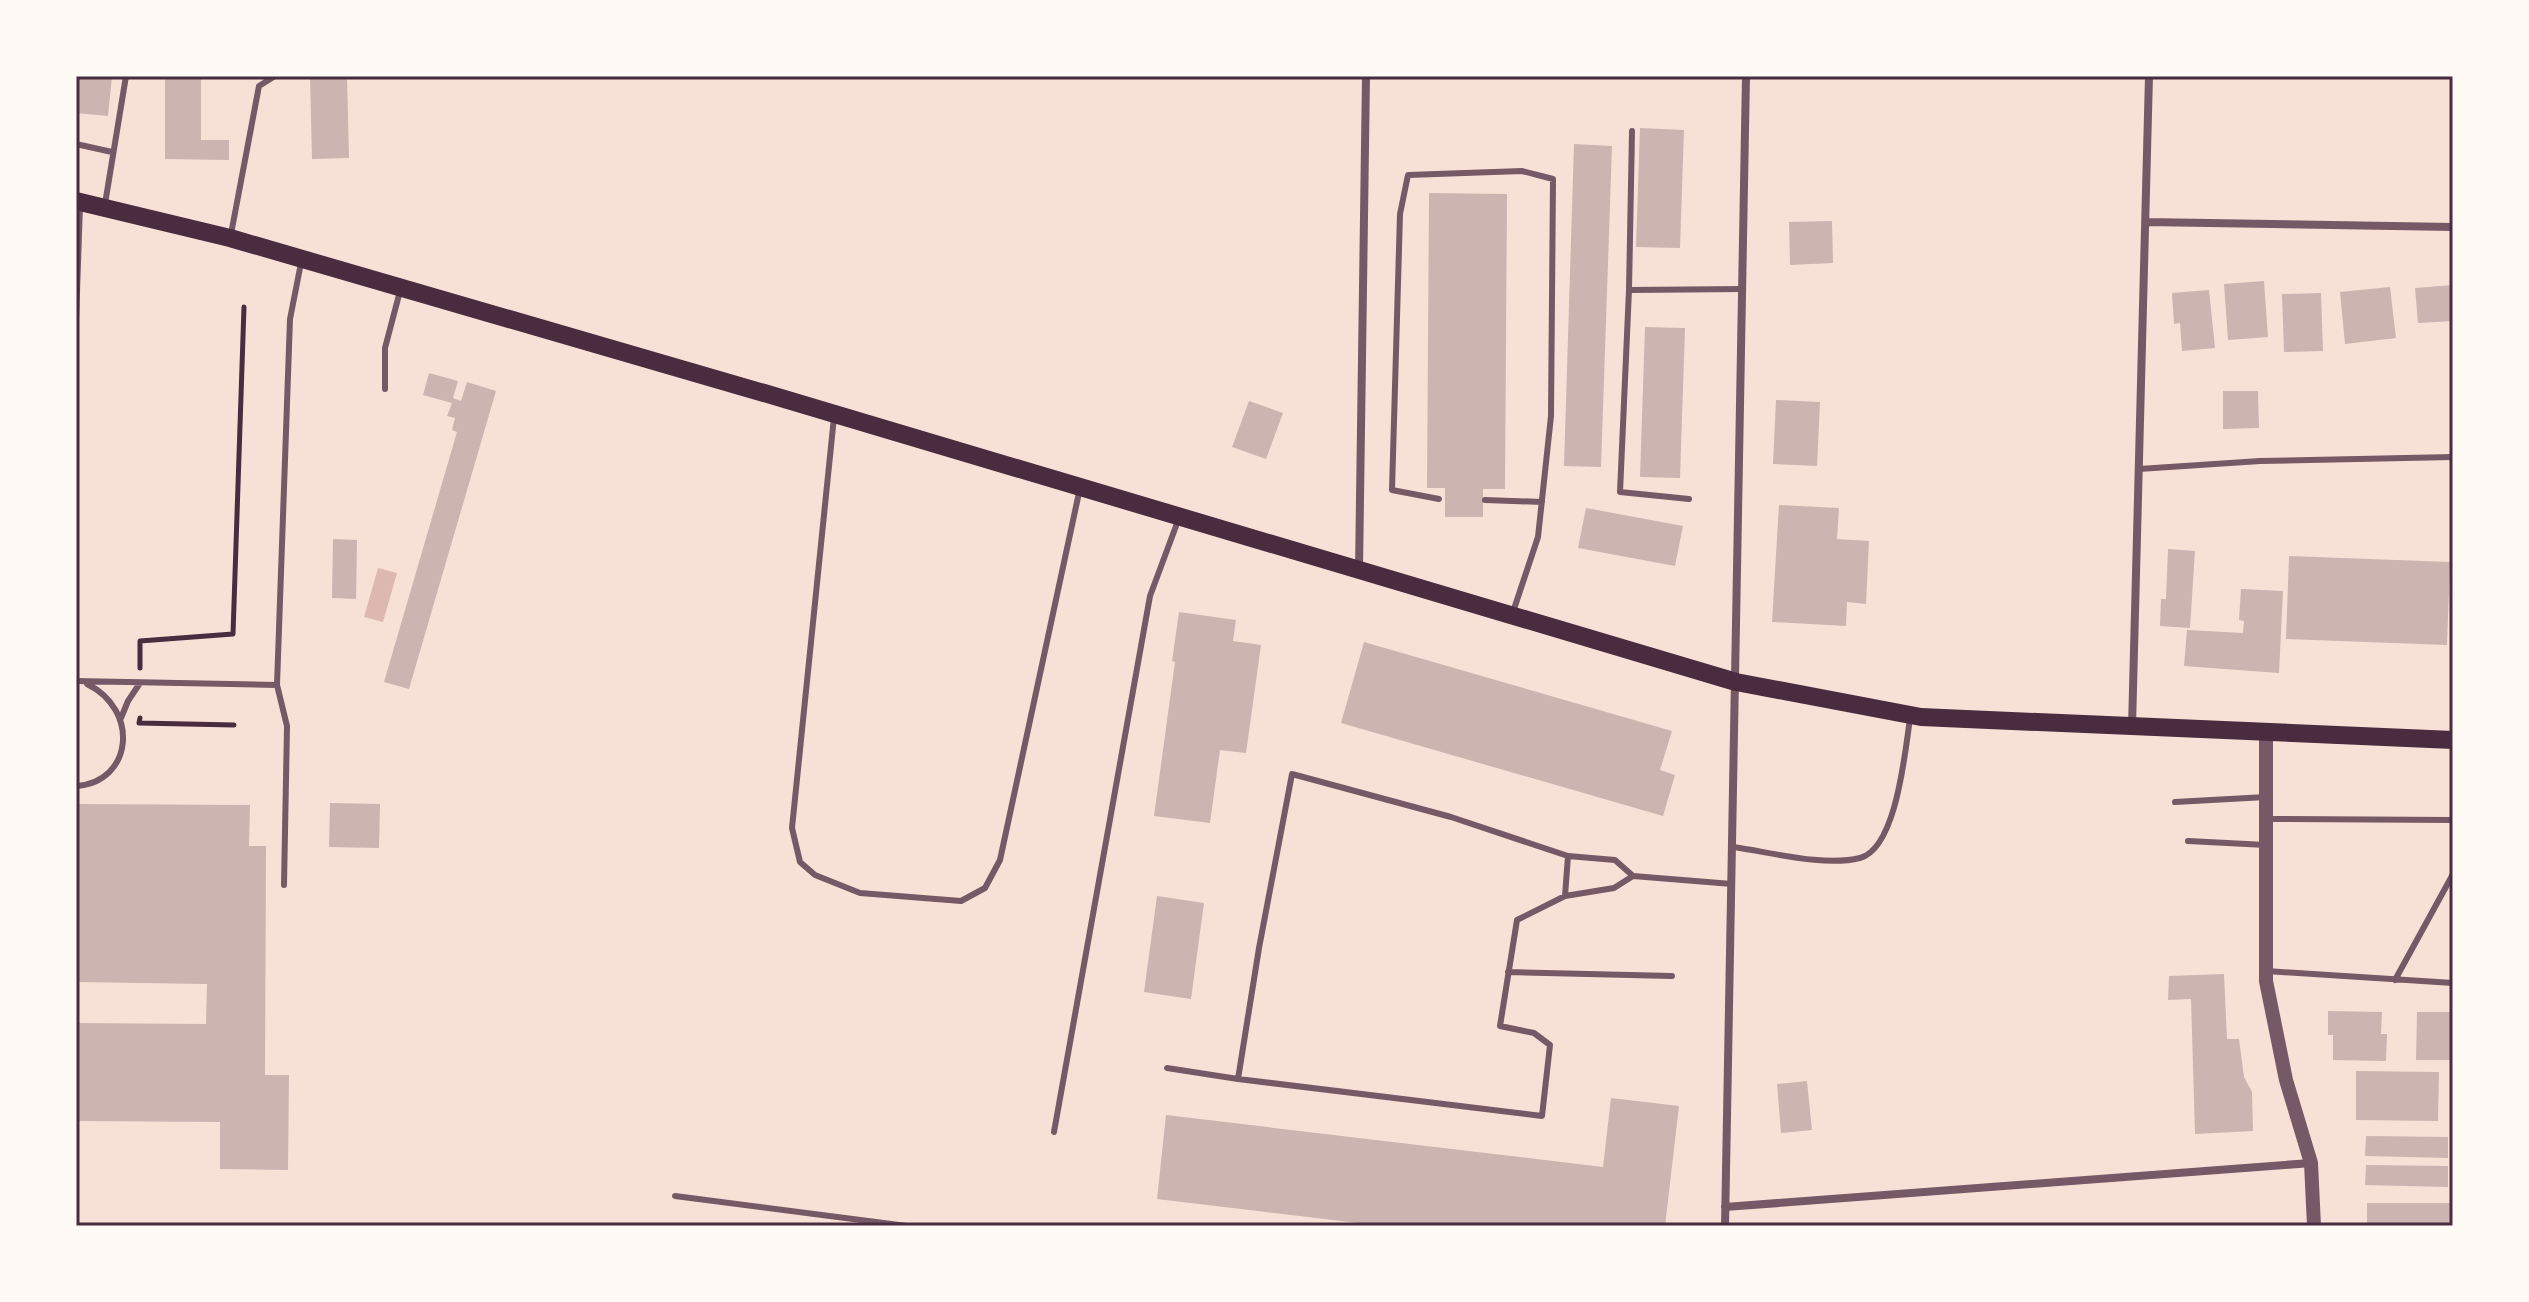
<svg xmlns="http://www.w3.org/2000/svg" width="2529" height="1302" font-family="Quicksand,sans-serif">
<rect width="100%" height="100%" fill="#f7e1d7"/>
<path fill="#dcb8b0" d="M 378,568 L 397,573 L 383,622 L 364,617 Z"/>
<path fill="#ccb4b1" d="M 76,76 L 112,76 L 108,116 L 76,113 Z
M 165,76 L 201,76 L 201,140 L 229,140 L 229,160 L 165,159 Z
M 310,76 L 347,76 L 349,158 L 312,159 Z
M 1640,128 L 1684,130 L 1680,248 L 1636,247 Z
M 1574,144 L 1612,146 L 1601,467 L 1564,466 Z
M 1429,193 L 1507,194 L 1505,489 L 1483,489 L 1483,517 L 1445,517 L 1445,488 L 1427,488 Z
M 1832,221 L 1833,263 L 1790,265 L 1789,222 Z
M 2264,281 L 2268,337 L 2228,340 L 2224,284 Z
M 2453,285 L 2453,321 L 2418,323 L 2415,288 Z
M 2390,287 L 2396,338 L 2345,344 L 2340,292 Z
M 2209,290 L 2215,348 L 2182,351 L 2180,323 L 2174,324 L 2172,293 Z
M 2321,293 L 2323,351 L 2284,352 L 2282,294 Z
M 1645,327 L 1685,328 L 1680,478 L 1640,477 Z
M 429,373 L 458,381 L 453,398 L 461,401 L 467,382 L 496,391 L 409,689 L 384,682 L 457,432 L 452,430 L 455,418 L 447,416 L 452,403 L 423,395 Z
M 2223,391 L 2258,391 L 2259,428 L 2223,429 Z
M 1776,400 L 1820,402 L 1817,466 L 1773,464 Z
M 1249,401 L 1283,413 L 1266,459 L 1232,447 Z
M 1779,505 L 1839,508 L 1837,539 L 1869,541 L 1866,604 L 1847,602 L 1846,626 L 1772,622 Z
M 1586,508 L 1683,526 L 1675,566 L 1578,548 Z
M 333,539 L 357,540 L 356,599 L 332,598 Z
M 2168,549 L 2195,551 L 2190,628 L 2160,626 L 2161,599 L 2166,599 Z
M 2289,556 L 2450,562 L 2447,645 L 2286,639 Z
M 2241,589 L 2283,591 L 2279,673 L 2184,666 L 2187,630 L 2243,633 L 2244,621 L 2239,620 Z
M 1179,612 L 1236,620 L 1233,641 L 1261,645 L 1246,753 L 1220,750 L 1210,823 L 1154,816 L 1175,662 L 1172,661 Z
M 1364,642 L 1672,731 L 1660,770 L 1675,775 L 1663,816 L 1341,723 Z
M 330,803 L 380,804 L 379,848 L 329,847 Z
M 76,804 L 250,805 L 249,846 L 266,846 L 265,1075 L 289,1075 L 288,1170 L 220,1169 L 220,1122 L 76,1121 L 76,1023 L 206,1024 L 207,984 L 76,982 Z
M 1157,896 L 1204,903 L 1191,999 L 1144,992 Z
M 2224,974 L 2227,1039 L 2239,1039 L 2244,1077 L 2252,1092 L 2253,1131 L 2195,1134 L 2191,999 L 2168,1000 L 2169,976 Z
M 2328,1011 L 2382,1012 L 2381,1034 L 2387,1034 L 2386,1061 L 2333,1060 L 2333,1035 L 2328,1035 Z
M 2417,1012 L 2453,1012 L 2453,1060 L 2416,1060 Z
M 2356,1071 L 2439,1072 L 2438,1121 L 2356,1120 Z
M 1807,1081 L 1812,1130 L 1781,1133 L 1777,1084 Z
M 1611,1098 L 1679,1106 L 1665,1226 L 1383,1226 L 1157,1199 L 1166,1115 L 1603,1167 Z
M 2366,1136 L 2448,1137 L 2448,1158 L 2365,1156 Z
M 2366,1165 L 2448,1166 L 2448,1187 L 2365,1185 Z
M 2367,1203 L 2450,1203 L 2450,1226 L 2367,1226 Z"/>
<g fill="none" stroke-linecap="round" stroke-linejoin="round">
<path stroke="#4a2c40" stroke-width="5" d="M 140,668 L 140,641 L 233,634 L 244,307
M 140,718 L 139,723 L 234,725"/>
<path stroke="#755966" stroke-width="6" d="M 1632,131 L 1629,290 L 1743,289
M 76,144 L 112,152
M 105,204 L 126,76
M 231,234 L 259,86 L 275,76
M 1629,290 L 1620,492 L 1689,499
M 76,320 L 80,206
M 385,389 L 385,348 L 400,291
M 834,417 L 792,828 L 800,862 L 815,875 L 860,893 L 961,901 L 985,888 L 1000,860 L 1080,488
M 2139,469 L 2260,461 L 2453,457
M 1439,499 L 1392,490 L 1400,214 L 1408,175 L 1522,171 L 1553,179 L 1551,416 L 1538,537 L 1513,612
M 1485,500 L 1542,502
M 76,681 L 277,685 L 290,319 L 301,263
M 277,685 L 287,726 L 284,885
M 121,718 L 128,701 L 140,683
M 76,786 C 133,782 140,710 87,684
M 2175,802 L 2266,797
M 2266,819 L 2453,820
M 2188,841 L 2266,845
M 1733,847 C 1770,852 1824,867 1860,858 C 1897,848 1905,750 1910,719
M 1568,856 L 1565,896 L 1517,920 L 1500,1026 L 1534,1033 L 1550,1045 L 1542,1116 L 1238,1079 L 1259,948 L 1292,774 L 1451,817 L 1568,856 L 1615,860 L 1633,876
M 1565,896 L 1614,888 L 1633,876 L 1732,884
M 2266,971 L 2453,983
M 1508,972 L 1672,976
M 2395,980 L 2453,874
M 1167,1068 L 1238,1079
M 1054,1132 L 1150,596 L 1179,518
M 675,1196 L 907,1226"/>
<path stroke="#755966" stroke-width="8" d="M 2146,222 L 2453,227
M 1359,570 L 1366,76
M 2132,727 L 2149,76
M 1725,1207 L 2311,1163
M 1725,1226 L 1746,76"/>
<path stroke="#755966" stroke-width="14" d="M 2266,732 L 2266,981 L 2286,1080 L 2311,1163 L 2314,1226"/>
<path stroke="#4a2c40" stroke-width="18" d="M 76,201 L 230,238 L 764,393 L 1736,682 L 1921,717 L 2453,740"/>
</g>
<rect width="2529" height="1302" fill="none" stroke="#fffaf5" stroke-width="156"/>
<rect x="78" y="78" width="2373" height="1146" fill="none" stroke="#4a2c40" stroke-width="3"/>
</svg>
